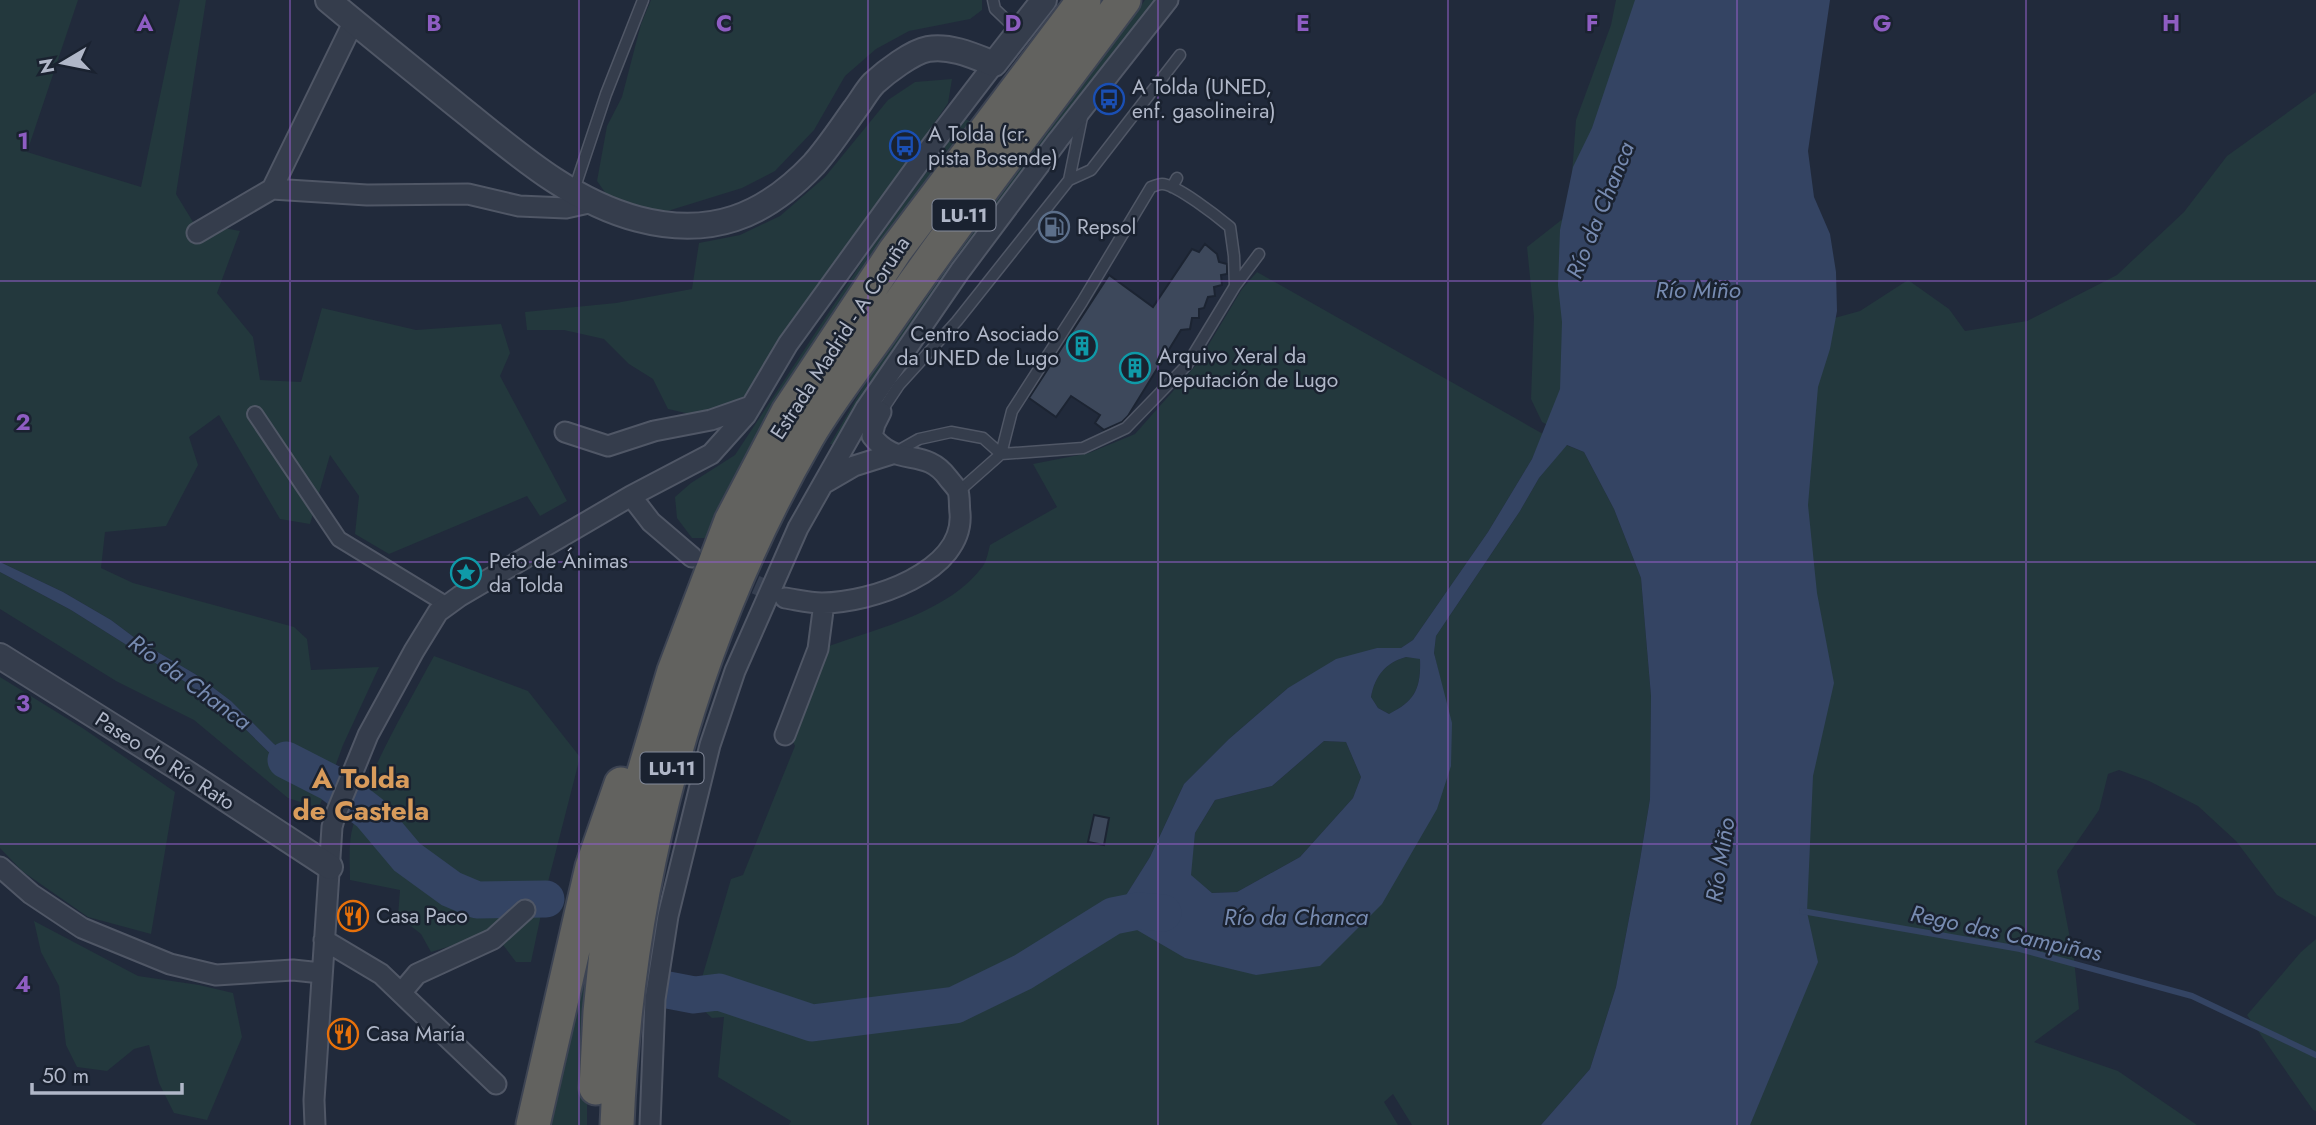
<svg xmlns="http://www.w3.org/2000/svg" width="2316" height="1125" font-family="Jost,sans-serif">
<rect width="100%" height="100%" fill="#212a3b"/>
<path fill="#23383d" d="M 0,0 L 78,0 L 27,152 L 141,187 L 180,0 L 206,0 L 176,194 L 193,222 L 240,231 L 217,293 L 253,337 L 260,380 L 301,382 L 322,308 L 416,330 L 501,324 L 510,353 L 500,376 L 567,501 L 540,516 L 527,496 L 389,554 L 355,534 L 359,496 L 330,455 L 310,524 L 280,519 L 219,415 L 189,437 L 198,465 L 166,526 L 105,532 L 101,568 L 133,583 L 294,627 L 307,639 L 311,670 L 379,667 L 343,745 L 331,778 L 274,744 L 231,701 L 195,674 L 139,641 L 111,620 L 63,592 L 0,562 Z
M 651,0 L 982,0 L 982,10 L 970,19 L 909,31 L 876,49 L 845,76 L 814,130 L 775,171 L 742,188 L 658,214 L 609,198 L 597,181 L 607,126 L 622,97 L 641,24 Z
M 1145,0 L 1159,0 L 835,445 L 830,444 C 849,412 867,378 888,348 C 969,229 1062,118 1145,0 Z
M 1616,0 L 1663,0 L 1563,433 L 1542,422 L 1531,399 L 1534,317 L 1527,247 L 1569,214 L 1576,120 L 1611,25 Z
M 952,79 L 948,103 L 730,423 L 668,409 L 653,379 L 629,364 L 604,339 L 564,330 L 527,330 L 525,312 L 616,303 L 692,289 L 699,243 L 740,235 L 780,216 L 825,177 L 888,100 L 915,82 Z
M 2316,92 L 2316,917 L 2277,895 L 2236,841 L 2198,806 L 2149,781 L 2119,770 L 2108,774 L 2099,810 L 2057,871 L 2074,959 L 2079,1009 L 2034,1042 L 2118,1071 L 2197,1125 L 1742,1125 L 1809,325 L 1860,311 L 1908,280 L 1949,309 L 1965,331 L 2027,321 L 2117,275 L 2184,212 L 2227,156 Z
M 965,119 L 974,123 L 758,441 L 705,538 L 692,538 L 677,518 L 675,497 L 691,483 L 735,455 L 866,256 Z
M 1257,272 L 1543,434 L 1532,459 L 1488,532 L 1413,640 L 1401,648 L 1377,648 L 1288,688 L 1229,739 L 1184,784 L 1150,857 L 1114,915 L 1256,975 L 1441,683 L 1434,653 L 1436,636 L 1520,511 L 1539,478 L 1566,445 L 1584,452 L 1614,509 L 1641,578 L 1651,696 L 1650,799 L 1639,866 L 1616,987 L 1590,1069 L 1541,1125 L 1412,1125 L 1393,1094 L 1384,1102 L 1398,1125 L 789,1125 L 791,1121 L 718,1077 L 724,1017 L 712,1018 L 698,1005 L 701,981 L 731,879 L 743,875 L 795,746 L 791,737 L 829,646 C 879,628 951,611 983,566 C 987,560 988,552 990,545 L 1057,507 L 1033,464 L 1089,453 L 1135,434 L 1197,364 L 1242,289 Z
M 0,572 L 71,610 L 187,683 L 234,718 L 288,771 L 327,785 L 319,808 L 288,798 L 194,720 L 116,681 L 0,609 Z
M 434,656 L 528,691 L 580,757 L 547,886 L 531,962 L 516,962 L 494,933 L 431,952 L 421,934 L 398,916 L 400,890 L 350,880 C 350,863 348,843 353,826 C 370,767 405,710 434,656 Z
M 1406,657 L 1420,658 C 1421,687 1416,701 1389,714 L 1378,708 L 1371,697 C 1375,676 1385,663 1406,657 Z
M 0,677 L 84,729 L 175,792 L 151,934 L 88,917 L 22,871 L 0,848 Z
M 1324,741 L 1346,742 L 1361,777 L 1353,798 L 1300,857 L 1237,892 L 1212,893 L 1190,875 L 1195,833 L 1215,800 L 1272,786 Z
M 598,908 L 587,1040 L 587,1125 L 545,1125 Z
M 34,921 L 138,976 L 199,985 L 233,993 L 242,1037 L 207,1120 L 174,1113 L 159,1083 L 149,1045 L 134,1049 L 107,1071 L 77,1067 L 66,1045 L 59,986 L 41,952 Z
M 2316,939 L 2316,1111 L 2313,1110 L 2247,1015 L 2301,952 Z"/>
<path fill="#344463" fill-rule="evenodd" d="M 1635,0 L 1830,0 L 1808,151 L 1814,197 L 1830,234 L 1836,272 L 1837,311 L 1830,349 L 1818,387 L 1808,505 L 1817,593 L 1834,683 L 1813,776 L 1807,912 L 1818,962 L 1750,1125 L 1541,1125 L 1590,1069 L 1616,987 L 1639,866 L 1650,799 L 1651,696 L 1641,578 L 1614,509 L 1584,452 L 1567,445 L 1539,478 L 1520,511 L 1436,636 L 1434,653 L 1452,723 L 1451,766 L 1437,809 L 1382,904 L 1320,966 L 1256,975 L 1185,958 L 1113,916 L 1150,857 L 1184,784 L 1229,739 L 1288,688 L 1336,659 L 1377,648 L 1401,648 L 1413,640 L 1488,532 L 1532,459 L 1560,389 L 1562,322 L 1558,285 L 1560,230 L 1573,167 L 1592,128 ZM 1406,657 L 1420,659 C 1421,687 1416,701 1389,714 L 1378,708 L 1371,697 C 1375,676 1385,663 1406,657 ZM 1324,741 L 1346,742 L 1361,777 L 1353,798 L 1300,857 L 1237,892 L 1212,893 L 1191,875 L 1195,833 L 1215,800 L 1272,786 Z
M 0,562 L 63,592 L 111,620 L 139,641 L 195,674 L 231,701 L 274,744 L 331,778 L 327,785 L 288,771 L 234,718 L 187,683 L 71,610 L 0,572 Z"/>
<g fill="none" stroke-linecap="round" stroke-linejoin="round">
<path stroke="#344463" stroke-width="6" d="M 1802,911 L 2020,949 L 2192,996 L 2316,1055"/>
<path stroke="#344463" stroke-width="37" d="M 286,760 L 331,783 L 370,813 L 407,857 L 451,889 L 477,900 L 546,899
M 668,990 L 694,995 L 719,992 L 812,1023 L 955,1005 L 1023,972 L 1113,916 L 1138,911 L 1163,913"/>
</g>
<path fill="#3d485b" stroke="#1c2432" stroke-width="2" d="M 1205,244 L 1217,254 L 1219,262 L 1227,264 L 1227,274 L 1221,275 L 1222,285 L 1214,287 L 1215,296 L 1208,297 L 1204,308 L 1199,309 L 1199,318 L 1192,318 L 1190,329 L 1181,330 L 1128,416 L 1122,422 L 1104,430 L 1095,423 L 1100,415 L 1071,396 L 1056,417 L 1029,398 L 1109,275 L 1153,307 L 1192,249 L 1199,252 Z
M 1094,815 L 1109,818 L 1104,845 L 1088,842 Z"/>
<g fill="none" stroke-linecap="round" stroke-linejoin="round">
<path stroke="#363f50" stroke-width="19" stroke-dasharray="19 10" stroke-linecap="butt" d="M 729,573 L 784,597"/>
<g stroke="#505766" stroke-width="13">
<path id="service" d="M 993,0 L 995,9 L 1019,32
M 1069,180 L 1091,170 L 1180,55
M 1172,187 L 1177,178
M 574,190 L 606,94 L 643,0
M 881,412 L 899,385 L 957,321 L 1069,180 L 1082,117
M 896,452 L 919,439 L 951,432 L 983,438 L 1001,454 L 1083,448 L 1126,428 L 1187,365 L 1235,286 L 1259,254
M 958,492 L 1001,454 L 1012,411 L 1082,302 L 1151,187 C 1155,186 1158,184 1162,184 C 1176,184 1218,217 1230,227 L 1234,256 L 1235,286"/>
</g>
<g stroke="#505766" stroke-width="18">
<path id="pedestrian" d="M 255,414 L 339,539 L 447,605"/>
</g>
<g stroke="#505766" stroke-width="23">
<path id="minor" d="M 272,189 L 354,21
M 197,233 L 272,189 L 367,195 L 468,194 L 519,206 L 566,208 L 593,202
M 565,432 L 608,446 L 654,431 L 711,420 L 751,406
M 823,484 L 854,466 L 892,454
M 631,496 L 651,522 L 692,557
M 785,598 C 798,600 810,603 822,603 C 870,603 965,572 960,513 C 959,506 960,497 958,491 C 956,487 951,482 948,478 C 925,446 897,469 872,436 L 875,424 L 881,412 L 866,408
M 785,735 L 818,649 L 824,603
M 0,867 L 31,894 L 82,928 L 170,964 L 216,975 L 293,970 L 321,973
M 324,940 L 381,974 L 496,1084
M 401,993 L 417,974 L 493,939 L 525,910
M 315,1125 L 314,1100 L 332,827 L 335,816 L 368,735 L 414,651 L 438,612 L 460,596 L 631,496 L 711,454 L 746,415 L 788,344 L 932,145 L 994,64
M 650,1125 L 655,999 L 668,916 L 710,745 L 735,671 L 798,528 L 866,408 L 960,271 L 1058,140 L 1168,0"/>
</g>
<g stroke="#505766" stroke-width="28">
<path id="tertiary" d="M 328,0 C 371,36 415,71 459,107 C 513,150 569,201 638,219 C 710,238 764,217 814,164 C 829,147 842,127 855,109 C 862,100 867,90 874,83 C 886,72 912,52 928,49 C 950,45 974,56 994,64 L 1044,0
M 0,656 L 185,772 L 330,867"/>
</g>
<g stroke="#3d4453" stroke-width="37">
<path id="trunk" d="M 596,1088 L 600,1012 L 608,933 L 633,809 L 674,671 L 731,521 L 788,412 L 895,251 L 1084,0
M 533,1125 L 592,867 L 621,784
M 617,1125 C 627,885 687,645 808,436 C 829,400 856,366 880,332 C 958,219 1042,110 1124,0"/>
</g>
<use href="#service" stroke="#353d4c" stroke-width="10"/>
<use href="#pedestrian" stroke="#353d4c" stroke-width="14"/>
<use href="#minor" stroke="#353d4c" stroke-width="19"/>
<use href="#tertiary" stroke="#353d4c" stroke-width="24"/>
<use href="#trunk" stroke="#62625f" stroke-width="33"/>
</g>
<path fill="none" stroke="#8e5dc2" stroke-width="2" stroke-opacity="0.55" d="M 290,0 L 290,1125M 579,0 L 579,1125M 868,0 L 868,1125M 1158,0 L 1158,1125M 1448,0 L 1448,1125M 1737,0 L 1737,1125M 2026,0 L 2026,1125M 0,281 L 2316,281M 0,562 L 2316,562M 0,844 L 2316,844"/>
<defs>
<g id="bus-ring" transform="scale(1.575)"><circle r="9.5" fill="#1a2230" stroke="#1a4fb4" stroke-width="1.5"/><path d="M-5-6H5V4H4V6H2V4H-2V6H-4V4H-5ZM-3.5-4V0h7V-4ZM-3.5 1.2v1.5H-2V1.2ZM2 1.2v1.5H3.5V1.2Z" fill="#1a4fb4"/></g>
<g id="fuel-ring" transform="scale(1.575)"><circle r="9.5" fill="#1a2230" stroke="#5c6f8a" stroke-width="1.5"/><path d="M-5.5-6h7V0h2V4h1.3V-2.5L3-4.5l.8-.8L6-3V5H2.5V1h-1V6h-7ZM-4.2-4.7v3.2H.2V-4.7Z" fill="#5c6f8a"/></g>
<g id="building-ring" transform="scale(1.575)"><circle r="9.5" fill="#1a2230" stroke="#0f9aa8" stroke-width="1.5"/><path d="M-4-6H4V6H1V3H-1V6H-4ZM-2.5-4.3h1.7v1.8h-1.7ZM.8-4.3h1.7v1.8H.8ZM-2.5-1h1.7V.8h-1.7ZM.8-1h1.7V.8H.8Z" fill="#0f9aa8"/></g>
<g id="sight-ring" transform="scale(1.575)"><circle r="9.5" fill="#1a2230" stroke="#0f9aa8" stroke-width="1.5"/><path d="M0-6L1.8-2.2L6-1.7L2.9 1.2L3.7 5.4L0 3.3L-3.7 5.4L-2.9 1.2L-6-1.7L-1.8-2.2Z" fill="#0f9aa8"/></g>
<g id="restaurant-ring" transform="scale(1.575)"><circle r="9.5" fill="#1a2230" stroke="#e8710a" stroke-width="1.5"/><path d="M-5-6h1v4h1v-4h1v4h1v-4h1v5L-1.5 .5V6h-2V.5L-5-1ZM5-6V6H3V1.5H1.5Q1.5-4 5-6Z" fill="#e8710a"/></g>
</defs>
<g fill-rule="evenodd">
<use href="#bus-ring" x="1109" y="99"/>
<use href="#bus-ring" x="905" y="146"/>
<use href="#fuel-ring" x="1054" y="227"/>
<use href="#building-ring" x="1082" y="346"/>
<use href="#building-ring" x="1135" y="368"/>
<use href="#sight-ring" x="466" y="573"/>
<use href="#restaurant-ring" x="353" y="916"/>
<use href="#restaurant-ring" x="343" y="1034"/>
</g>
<g text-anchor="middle" stroke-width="5" stroke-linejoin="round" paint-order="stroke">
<g fill="#1a2230" stroke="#838a9a" stroke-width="2">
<rect x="932.5" y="199.5" width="63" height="31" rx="5"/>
<rect x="640.5" y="752.5" width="63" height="31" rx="5"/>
</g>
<g font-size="19" font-weight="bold" fill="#b0b7c8">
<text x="964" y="222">LU-11</text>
<text x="672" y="775">LU-11</text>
</g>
<g font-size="21" fill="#b0b7c8" stroke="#1a2230" text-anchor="start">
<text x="1132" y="94">A Tolda (UNED,<tspan x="1132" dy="24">enf. gasolineira)</tspan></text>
<text x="928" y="141">A Tolda (cr.<tspan x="928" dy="24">pista Bosende)</tspan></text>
<text x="1077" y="234">Repsol</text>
<text x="1059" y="341" text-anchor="end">Centro Asociado<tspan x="1059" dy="24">da UNED de Lugo</tspan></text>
<text x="1158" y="363">Arquivo Xeral da<tspan x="1158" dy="24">Deputación de Lugo</tspan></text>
<text x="489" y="568">Peto de Ánimas<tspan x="489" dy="24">da Tolda</tspan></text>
<text x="376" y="923">Casa Paco</text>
<text x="366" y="1041">Casa María</text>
</g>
<g font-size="21" fill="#b0b7c8" stroke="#1a2230">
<text transform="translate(840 338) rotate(-57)" y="7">Estrada Madrid - A Coruña</text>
<text transform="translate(165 761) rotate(33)" y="7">Paseo do Río Rato</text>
</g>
<g font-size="23" font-style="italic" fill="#778bb1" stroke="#1a2230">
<text transform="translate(1600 210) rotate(-68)" y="8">Río da Chanca</text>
<text x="1698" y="298">Río Miño</text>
<text transform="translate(190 682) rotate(36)" y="8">Río da Chanca</text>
<text transform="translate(1720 860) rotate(-81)" y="8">Río Miño</text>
<text x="1296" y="925">Río da Chanca</text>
<text transform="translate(2006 933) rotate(12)" y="8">Rego das Campiñas</text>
</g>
<g font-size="28" font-weight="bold" fill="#d89b5b" stroke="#1a2230">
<text x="361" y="788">A Tolda<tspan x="361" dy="32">de Castela</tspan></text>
</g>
</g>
<g font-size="23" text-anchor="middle" font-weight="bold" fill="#8e5dc2" stroke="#1a2230" stroke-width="5" stroke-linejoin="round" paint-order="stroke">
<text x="145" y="31">A</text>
<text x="434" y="31">B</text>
<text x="724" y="31">C</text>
<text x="1013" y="31">D</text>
<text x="1303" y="31">E</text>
<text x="1592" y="31">F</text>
<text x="1882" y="31">G</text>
<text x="2171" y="31">H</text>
<text x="23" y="149">1</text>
<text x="23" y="430">2</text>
<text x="23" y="711">3</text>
<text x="23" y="992">4</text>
</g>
<g transform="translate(63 63) rotate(260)" stroke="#1a2230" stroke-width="5" paint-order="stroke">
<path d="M0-5L12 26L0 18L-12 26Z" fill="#b0b7c8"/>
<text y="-10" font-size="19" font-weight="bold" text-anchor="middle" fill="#b0b7c8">N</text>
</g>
<path d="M32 1083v10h150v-10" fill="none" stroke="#b0b7c8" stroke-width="3.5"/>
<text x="42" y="1083" font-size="21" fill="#b0b7c8" stroke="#1a2230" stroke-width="5" paint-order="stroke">50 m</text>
</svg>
